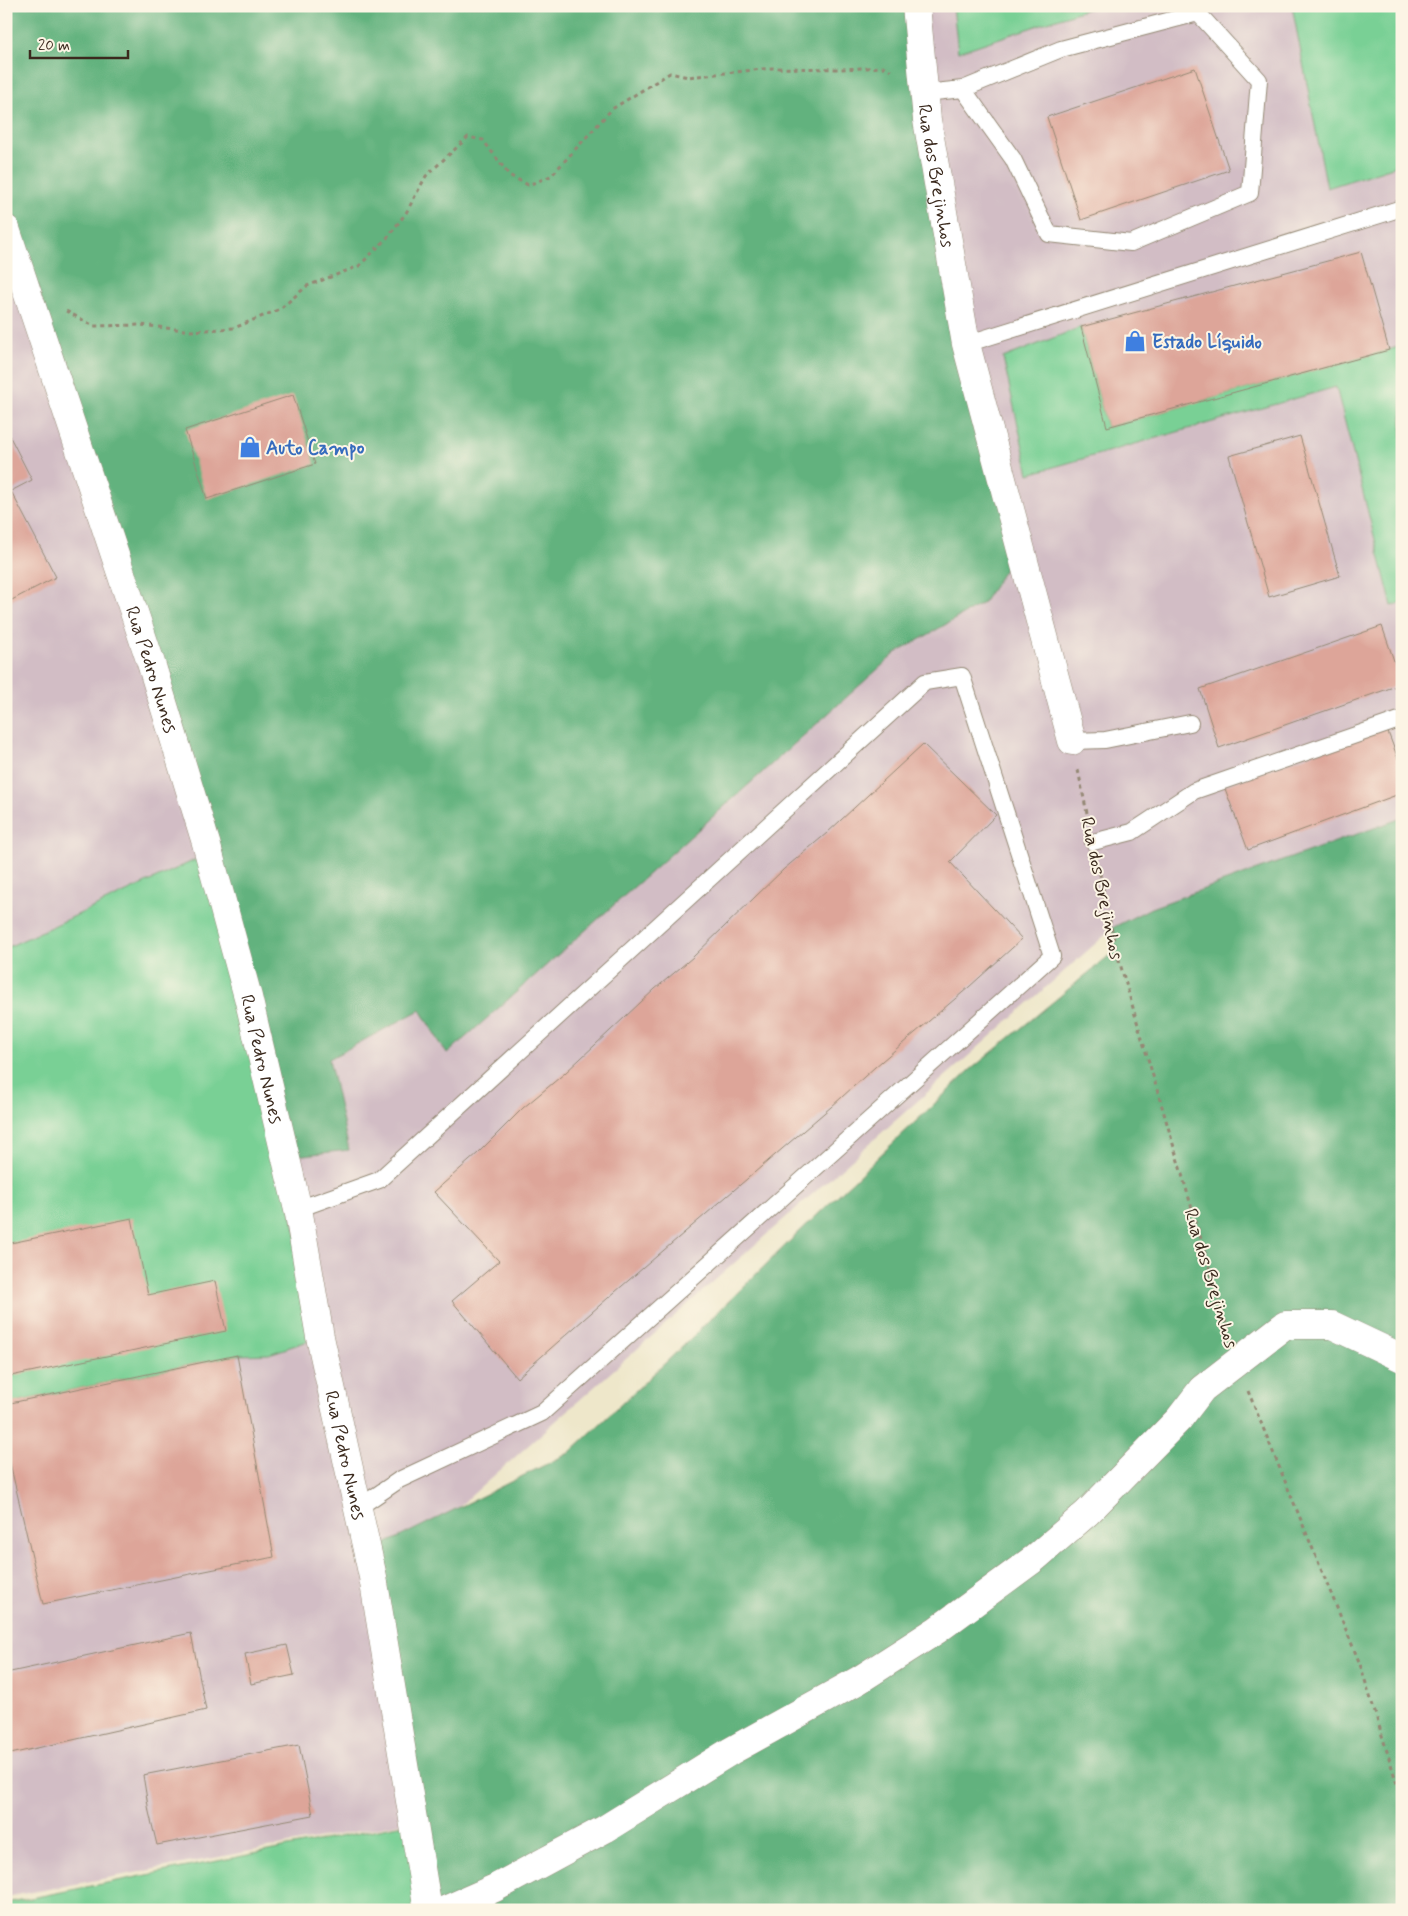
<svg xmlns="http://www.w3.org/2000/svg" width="1408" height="1916" font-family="Mynerve,sans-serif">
<rect width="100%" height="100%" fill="#fcf5e5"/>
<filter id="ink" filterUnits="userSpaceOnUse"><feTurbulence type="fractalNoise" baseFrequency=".02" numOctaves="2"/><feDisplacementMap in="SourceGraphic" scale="10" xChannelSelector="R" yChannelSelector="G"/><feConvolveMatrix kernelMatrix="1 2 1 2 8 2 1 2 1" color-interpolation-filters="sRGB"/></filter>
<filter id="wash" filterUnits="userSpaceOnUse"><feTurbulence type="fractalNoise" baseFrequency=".0096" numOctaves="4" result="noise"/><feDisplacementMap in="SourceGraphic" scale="20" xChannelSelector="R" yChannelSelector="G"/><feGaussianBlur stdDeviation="1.12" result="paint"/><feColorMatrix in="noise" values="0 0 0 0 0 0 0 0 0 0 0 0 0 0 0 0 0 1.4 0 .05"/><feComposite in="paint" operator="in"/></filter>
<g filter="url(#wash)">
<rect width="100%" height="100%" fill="#eee7ca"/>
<path fill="#d2bdc5" d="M 6,6 L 1402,6 L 1402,842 L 1112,929 L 393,1565 L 433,1817 L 6,1897 Z"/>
<path fill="#79d095" stroke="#5a7d5a" d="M 953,6 L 1096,6 L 958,52 Z
M 1292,6 L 1402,6 L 1402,164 L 1327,188 Z
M 1081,327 L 1107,427 L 1402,346 L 1402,603 L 1392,606 L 1336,387 L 1029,474 L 1003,358 Z
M 208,854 L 320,1337 L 269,1354 L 237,1355 L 6,1404 L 6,948 Z
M 414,1822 L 428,1910 L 6,1910 L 6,1903 Z"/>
<path fill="#62b27e" stroke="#4e6e4e" d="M 6,6 L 916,6 L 927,120 L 1020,546 L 983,603 L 896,653 L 447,1054 L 420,1010 L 329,1059 L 349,1150 L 285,1157 L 247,990 L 6,231 Z
M 1402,818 L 1402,1910 L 428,1910 L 367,1553 L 569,1453 L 680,1349 L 795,1236 L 969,1071 L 1116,950 L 1112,928 L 1151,908 Z"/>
<g id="blocks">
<path fill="#dda599" d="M 1195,68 L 1229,170 L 1081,220 L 1047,117 Z
M 1361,252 L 1389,350 L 1107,427 L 1081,327 Z
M 293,395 L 315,464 L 207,499 L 185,430 Z
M 6,429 L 32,480 L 11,491 L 56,577 L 6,603 Z
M 1300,436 L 1340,576 L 1269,597 L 1229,456 Z
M 1382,626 L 1402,684 L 1219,748 L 1200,689 Z
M 1386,727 L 1402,769 L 1402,793 L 1248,850 L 1224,786 Z
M 923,744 L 996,815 L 950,862 L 1022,939 L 969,987 L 875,1067 L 831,1107 L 608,1298 L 517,1378 L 452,1301 L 499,1261 L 434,1192 L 478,1153 L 523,1108 L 565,1073 L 655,989 L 693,957 L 784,869 L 827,833 Z
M 132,1218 L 148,1295 L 215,1281 L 226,1331 L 6,1377 L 6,1244 Z
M 237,1355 L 274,1557 L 43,1604 L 6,1446 L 6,1404 Z
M 191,1633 L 206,1710 L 6,1755 L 6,1673 Z
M 287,1645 L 294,1675 L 251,1684 L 245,1654 Z
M 299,1745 L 313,1815 L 157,1845 L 149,1812 L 143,1775 Z"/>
</g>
</g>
<g filter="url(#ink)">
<use href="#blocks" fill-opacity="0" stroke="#948874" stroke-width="1"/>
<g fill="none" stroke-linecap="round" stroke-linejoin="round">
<g stroke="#948874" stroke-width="18">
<path id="service" d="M 925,93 L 963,89 L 1013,159 L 1049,234 L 1131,243 L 1250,193 L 1259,80 L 1198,13 L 1061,49 L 963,89
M 966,344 L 1402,208
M 1072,741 L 1105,740 L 1190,723
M 1093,842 L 1132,832 L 1194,791 L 1402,719
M 298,1209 L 379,1180 L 925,682 L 962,676 L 1052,956 L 542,1413 L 399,1480 L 358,1508"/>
</g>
<g stroke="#948874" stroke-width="29">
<g id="minor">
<path id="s1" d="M 916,6 L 927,120 L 966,344 L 1072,741"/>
<path id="s2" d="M 6,229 L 151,663 L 206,843 L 248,997 L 299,1214 L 320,1337 L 373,1577 L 428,1910"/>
<path d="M 445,1910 L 495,1888 L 605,1829 L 731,1751 L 859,1680 L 937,1630 L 1035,1558 L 1087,1513 L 1179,1419 L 1202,1389 L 1285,1325 L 1332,1325 L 1402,1358"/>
</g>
</g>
<path stroke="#948874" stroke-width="3" stroke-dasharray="4 4" stroke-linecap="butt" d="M 66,311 L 94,326 L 141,325 L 192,331 L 234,328 L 280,309 L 307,286 L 359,266 L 387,238 L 406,213 L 426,176 L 468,137 L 483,140 L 509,175 L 528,185 L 551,176 L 612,109 L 670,73 L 688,77 L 772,68 L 841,69 L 885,67 L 891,71
M 1078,770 L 1088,818
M 1098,865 L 1116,950 L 1228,1331
M 1248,1391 L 1360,1664 L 1402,1800"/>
<use href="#service" stroke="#fff" stroke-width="16"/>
<use href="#minor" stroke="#fff" stroke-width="28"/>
</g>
</g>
<defs>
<g id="shop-bare" transform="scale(1.725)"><path d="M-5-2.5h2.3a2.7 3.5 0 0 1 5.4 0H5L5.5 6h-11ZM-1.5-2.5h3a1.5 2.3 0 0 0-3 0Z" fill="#3f7fe0" stroke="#fcf5e5" stroke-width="2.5" paint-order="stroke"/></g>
</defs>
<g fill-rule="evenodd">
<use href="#shop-bare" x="1135" y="341"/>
<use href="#shop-bare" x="250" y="447"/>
</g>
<g text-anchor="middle" stroke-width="4" stroke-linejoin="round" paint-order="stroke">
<g font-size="19" fill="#3b2a1e" stroke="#fcf5e5">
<text dy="7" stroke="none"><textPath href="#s1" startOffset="171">Rua dos Brejinhos</textPath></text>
<text dy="7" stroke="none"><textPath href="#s2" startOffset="464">Rua Pedro Nunes</textPath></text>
<text transform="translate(1103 888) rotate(78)" y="7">Rua dos Brejinhos</text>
<text dy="7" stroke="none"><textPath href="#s2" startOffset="869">Rua Pedro Nunes</textPath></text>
<text transform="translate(1212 1278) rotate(73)" y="7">Rua dos Brejinhos</text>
<text dy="7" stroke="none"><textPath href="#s2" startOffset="1274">Rua Pedro Nunes</textPath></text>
</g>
<g font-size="19" font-weight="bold" fill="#366cbe" stroke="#fcf5e5" text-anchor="start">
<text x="1152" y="348">Estado Líquido</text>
<text x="266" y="454">Auto Campo</text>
</g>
</g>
<rect width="1408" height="1916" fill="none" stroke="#fcf5e5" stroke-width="25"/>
<path d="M30 50v8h98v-8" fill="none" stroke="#3b2a1e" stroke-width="2.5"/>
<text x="38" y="50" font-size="15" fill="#3b2a1e" stroke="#fcf5e5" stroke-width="4" paint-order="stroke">20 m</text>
</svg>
